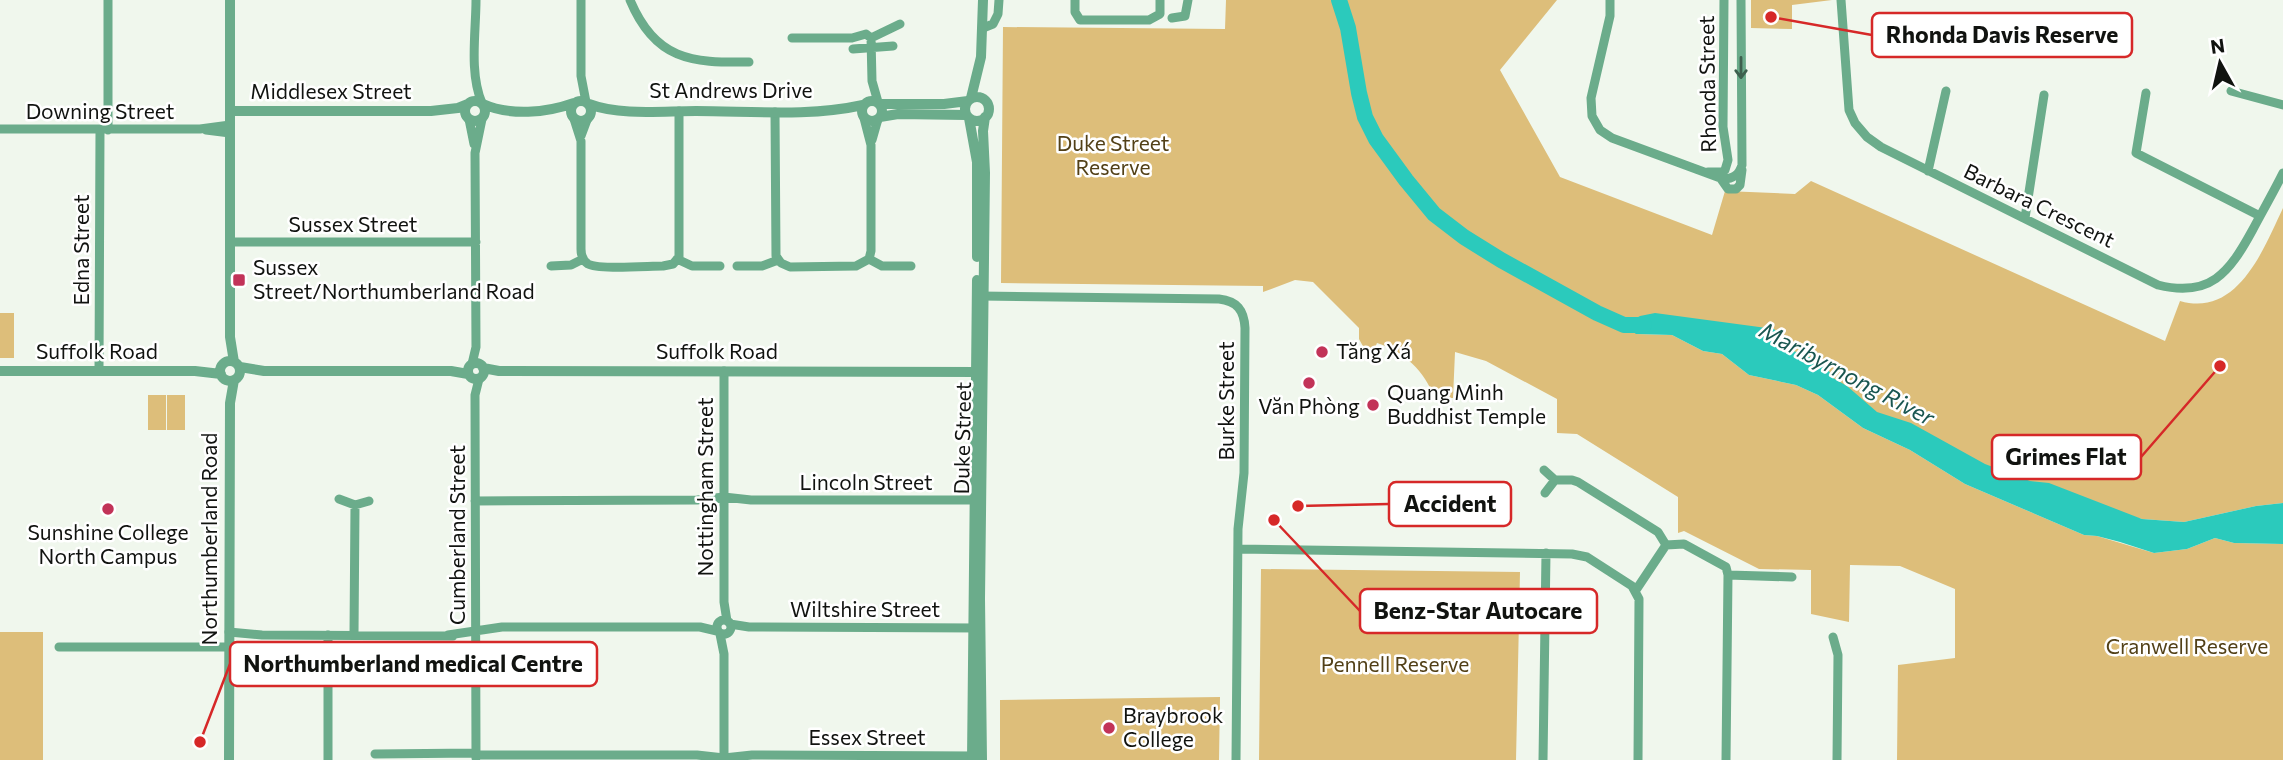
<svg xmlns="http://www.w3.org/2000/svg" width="2283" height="760" font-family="Commissioner,sans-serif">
<rect width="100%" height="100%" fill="#f0f7ed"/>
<path fill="#ddbe7a" d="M 1226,0 L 1557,0 L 1500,70 L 1560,177 L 1712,235 L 1725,191 L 1795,194 L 1811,181 L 2165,341 L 2180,301 C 2238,318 2264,248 2283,208 L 2283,503 L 2256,506 L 2184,522 L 2142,519 L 2021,488 L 1696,326 L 1636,334 L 1672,335 L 1703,351 L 1722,354 L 1749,375 L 1796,385 L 1818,395 L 1863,428 L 1910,450 L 1965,484 L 2084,535 L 2097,536 L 2154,553 L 2187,549 L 2215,538 L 2234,543 L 2283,544 L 2283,760 L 1897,760 L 1898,665 L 1955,658 L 1955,589 L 1900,566 L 1850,565 L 1849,622 L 1811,614 L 1811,570 L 1759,569 L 1684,531 L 1678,533 L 1678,497 L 1577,434 L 1557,433 L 1557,399 L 1486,361 L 1455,352 L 1453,398 L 1435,398 C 1424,371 1405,352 1377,343 L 1374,350 L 1365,350 L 1359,339 L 1359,328 L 1313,282 L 1295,280 L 1263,292 L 1263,286 L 1001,283 L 1003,27 L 1225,29 Z
M 1751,0 L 1832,0 L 1792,5 L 1792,29 L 1751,28 Z
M 0,313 L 14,313 L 14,358 L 0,358 Z
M 148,395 L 166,395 L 166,430 L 148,430 Z
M 167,395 L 185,395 L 185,430 L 167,430 Z
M 1261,569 L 1520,572 L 1516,760 L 1259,760 Z
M 0,632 L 43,632 L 43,760 L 0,760 Z
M 1220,697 L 1219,760 L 1000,760 L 1000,700 Z"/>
<path fill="#2bcabc" d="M 1655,313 L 1774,329 L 1793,351 L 1804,354 L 1826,366 L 1833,378 L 1847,386 L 1877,412 L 1911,423 L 1985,464 L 2030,481 L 2049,483 L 2142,519 L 2184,522 L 2256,506 L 2283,503 L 2283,544 L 2234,543 L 2215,538 L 2187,549 L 2154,553 L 2120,542 L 2097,536 L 2084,535 L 1965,484 L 1910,450 L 1863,428 L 1818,395 L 1796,385 L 1749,375 L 1722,354 L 1703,351 L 1672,335 L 1636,334 L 1624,325 L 1640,316 Z"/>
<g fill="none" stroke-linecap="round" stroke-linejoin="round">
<path stroke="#2bcabc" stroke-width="16" d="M 1339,0 L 1348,28 L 1359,93 L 1365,117 L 1376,139 L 1406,180 L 1434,214 L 1464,237 L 1501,260 L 1597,313 L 1624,325 L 1644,325"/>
<path stroke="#6bac8b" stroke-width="9" d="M 476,0 C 476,32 469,73 482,103
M 581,0 L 581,76 L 586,102
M 630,0 C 655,60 691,63 749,62
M 1075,0 L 1075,12 L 1080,20 L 1149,20 L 1160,14 L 1160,0
M 1610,0 L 1610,16 L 1591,98 L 1592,116 L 1600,130 L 1612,138 L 1723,179 C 1733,179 1739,175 1742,165 L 1741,0
M 1841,0 L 1849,110 L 1855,123 L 1867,137 L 1881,147 L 2158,285 C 2210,298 2229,273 2252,231 C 2262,212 2273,193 2283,173
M 1172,18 L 1185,16 L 1188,0
M 983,28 L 993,24 L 998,14 L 999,0
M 792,38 L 852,38 L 866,34 L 871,38 L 872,81 L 878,102
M 871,38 L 900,24
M 853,49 L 893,46
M 2231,91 L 2283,105
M 2146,93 L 2136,153 L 2260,216
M 775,112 L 776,256 L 781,263 L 790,267 L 856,266 L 869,259 L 871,251 L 871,145 L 864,118
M 469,119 L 474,144
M 574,119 L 581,141 L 581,249 C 581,255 582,260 588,264 C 598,270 648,266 663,266 L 673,264 L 679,257 L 679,111
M 0,129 L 200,129 L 230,125
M 108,130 L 108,0
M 206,130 L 230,133
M 581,136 L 587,120
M 872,140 L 878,119
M 1928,171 L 1946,91
M 1708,172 L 1722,172 L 1725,170 L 1728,160 L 1723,127 L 1724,0
M 1721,179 L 1728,189 L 1736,189 L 1740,185 L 1742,170
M 2025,218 L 2044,95
M 230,242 L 476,242
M 677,259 L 692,266 L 720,266
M 869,259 L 882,266 L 911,266
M 551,266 L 571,265 L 583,259
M 737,266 L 762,266 L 778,260
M 980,296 L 1219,299 C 1237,301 1244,310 1245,328 L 1244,473 L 1238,529 L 1236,760
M 472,364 L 476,347 L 475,153 L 482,119
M 99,371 L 100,130
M 724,371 L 724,602 L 727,621
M 1544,470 L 1555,480 L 1545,493
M 1555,480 L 1572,480 L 1578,482 L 1658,532 L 1666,545
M 339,499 L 355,505 L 369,501
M 475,501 L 697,500 L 724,497 L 751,500 L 980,500
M 1238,549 L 1572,554 L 1587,557 L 1632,586 L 1639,599 L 1638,760
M 1728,575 L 1792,577
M 1636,590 L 1666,545 L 1684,544 L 1726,567 L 1728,575 L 1726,760
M717 627a7 7 0 1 1 14 0a7 7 0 1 1-14 0Z
M 730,624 L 749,627 L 979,628
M 229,632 L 262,635 L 453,636
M 720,634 L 724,654 L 724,760
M 354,635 L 355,505
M 448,635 L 502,627 L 700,627 L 717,631
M 1833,637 L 1838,655 L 1837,760
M 59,647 L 229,647
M 375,754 L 476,753
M 476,755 L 697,755 L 724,758 L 752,755 L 977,756
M 476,758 L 475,395 L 479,379
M 328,760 L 328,635
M 1543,760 L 1546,553"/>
<path stroke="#6bac8b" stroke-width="10" d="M 230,0 L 230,337 L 234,362
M965 109a12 12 0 1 1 24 0a12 12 0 1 1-24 0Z
M 971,98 L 981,57 L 983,0
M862 111a10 10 0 1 1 20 0a10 10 0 1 1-20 0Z
M571 111a10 10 0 1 1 20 0a10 10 0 1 1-20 0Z
M465 111a10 10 0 1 1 20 0a10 10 0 1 1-20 0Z
M 483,104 C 510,116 546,113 574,103
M 589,104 C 621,116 662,111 696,111 C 750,111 809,117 863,105
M 880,104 L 944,104 L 968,101
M 230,111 L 431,111 L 458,108 L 468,104
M 880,117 L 898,114 L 966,115
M 969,118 L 977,162 L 977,257
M220 371a10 10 0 1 1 20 0a10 10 0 1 1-20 0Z
M468 371a8 8 0 1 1 16 0a8 8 0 1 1-16 0Z
M 240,367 L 264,371 L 451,371 L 468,374
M 483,368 L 499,371 L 980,372
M 0,371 L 195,371 L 221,374
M 229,760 L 230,403 L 234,380
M 972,760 L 977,280
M 982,760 L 980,599 L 985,173 L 983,131 L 985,117"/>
</g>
<defs><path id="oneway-shaft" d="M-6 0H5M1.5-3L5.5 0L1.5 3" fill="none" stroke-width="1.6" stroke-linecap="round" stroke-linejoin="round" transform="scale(1.75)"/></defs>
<use stroke="#3e604e" href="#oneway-shaft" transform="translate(1741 68) rotate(90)"/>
<g fill="#c23358" stroke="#fff" stroke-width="2.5">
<rect x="232" y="273" width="14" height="14" rx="3.5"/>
<circle cx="1322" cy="352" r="7"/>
<circle cx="1309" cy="383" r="7"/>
<circle cx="1373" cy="405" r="7"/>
<circle cx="108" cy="509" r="7"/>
<circle cx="1109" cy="728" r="7"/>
</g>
<g text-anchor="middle" stroke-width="5" stroke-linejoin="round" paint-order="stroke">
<g font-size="21" fill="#111310" stroke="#fff">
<text transform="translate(1708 84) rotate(-91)" y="7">Rhonda Street</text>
<text x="731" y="98">St Andrews Drive</text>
<text x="331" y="99">Middlesex Street</text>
<text x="100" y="119">Downing Street</text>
<text transform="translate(2039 206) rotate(26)" y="7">Barbara Crescent</text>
<text x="353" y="232">Sussex Street</text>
<text transform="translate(82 250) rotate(-90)" y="7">Edna Street</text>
<text x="97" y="359">Suffolk Road</text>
<text x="717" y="359">Suffolk Road</text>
<text transform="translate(1227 401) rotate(-90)" y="7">Burke Street</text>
<text transform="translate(963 438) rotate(-89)" y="7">Duke Street</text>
<text x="866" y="490">Lincoln Street</text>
<text transform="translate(706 487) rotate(-90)" y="7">Nottingham Street</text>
<text transform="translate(458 535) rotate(-90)" y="7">Cumberland Street</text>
<text transform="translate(210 539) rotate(-90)" y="7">Northumberland Road</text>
<text x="865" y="617">Wiltshire Street</text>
<text x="867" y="745">Essex Street</text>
</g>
<g font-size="21" fill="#524017" stroke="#fff">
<text x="1113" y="151">Duke Street<tspan x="1113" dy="24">Reserve</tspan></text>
<text x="2187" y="654">Cranwell Reserve</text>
<text x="1395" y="672">Pennell Reserve</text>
</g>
<g font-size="21" fill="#111310" stroke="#fff" text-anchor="start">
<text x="253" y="275">Sussex<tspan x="253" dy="24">Street/Northumberland Road</tspan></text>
<text x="1336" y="359">Tăng Xá</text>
<text x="1387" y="400">Quang Minh<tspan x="1387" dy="24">Buddhist Temple</tspan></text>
<text x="1309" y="414" text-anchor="middle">Văn Phòng</text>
<text x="108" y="540" text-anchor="middle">Sunshine College<tspan x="108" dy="24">North Campus</tspan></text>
<text x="1123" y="723">Braybrook<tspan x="1123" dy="24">College</tspan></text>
</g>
<g font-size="23" font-style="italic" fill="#195650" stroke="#fff">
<text transform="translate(1847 374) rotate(28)" y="8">Maribyrnong River</text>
</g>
</g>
<path fill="none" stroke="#d62828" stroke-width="2.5" d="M1771 17L1872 35M2220 366L2141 457M1298 506L1389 504M1274 520L1360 611M200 742L230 664"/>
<g fill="#d62828" stroke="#fff" stroke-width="2.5">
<circle cx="1771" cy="17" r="7"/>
<circle cx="2220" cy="366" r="7"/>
<circle cx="1298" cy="506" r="7"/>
<circle cx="1274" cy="520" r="7"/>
<circle cx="200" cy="742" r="7"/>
</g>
<g fill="#fff" stroke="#d62828" stroke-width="2.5">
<rect x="1872" y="13" width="260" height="44" rx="7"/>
<rect x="1992" y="435" width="149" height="44" rx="7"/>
<rect x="1389" y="482" width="122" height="44" rx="7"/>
<rect x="1360" y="589" width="237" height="44" rx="7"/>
<rect x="230" y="642" width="367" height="44" rx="7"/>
</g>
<g font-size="23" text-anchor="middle" font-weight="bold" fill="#111310">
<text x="2002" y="43">Rhonda Davis Reserve</text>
<text x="2066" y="465">Grimes Flat</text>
<text x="1450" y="512">Accident</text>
<text x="1478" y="619">Benz-Star Autocare</text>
<text x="413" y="672">Northumberland medical Centre</text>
</g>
<g transform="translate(2220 63) rotate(352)" stroke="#ffffff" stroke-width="5" paint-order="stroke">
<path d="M0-5L12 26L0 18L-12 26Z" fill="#111310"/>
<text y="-10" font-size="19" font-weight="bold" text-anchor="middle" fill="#111310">N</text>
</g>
</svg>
